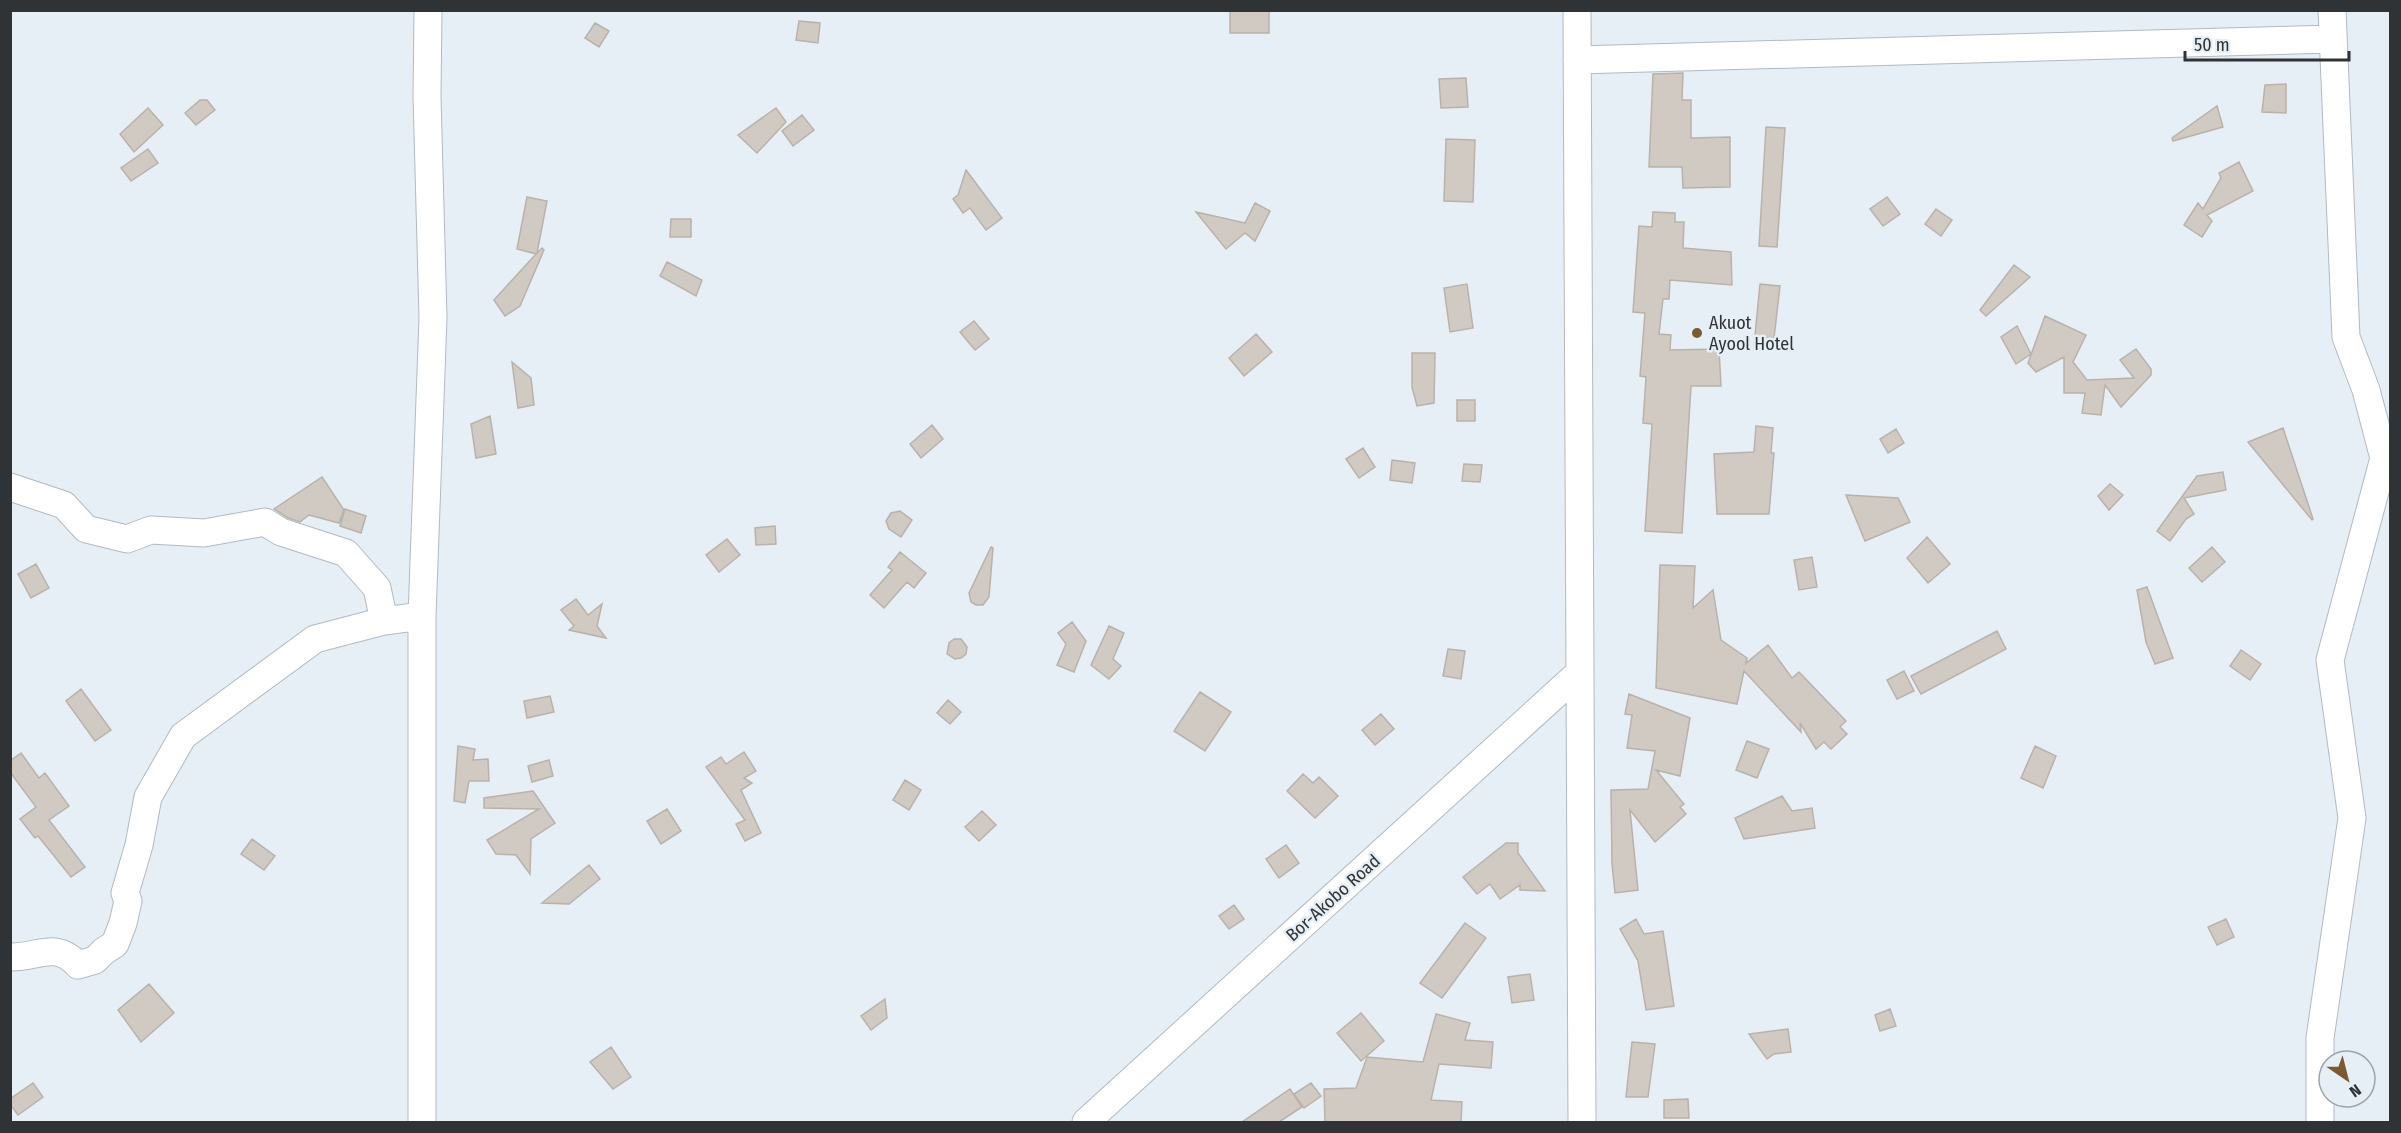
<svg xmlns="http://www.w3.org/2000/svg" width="2401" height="1133" font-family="'Fira Sans Condensed',sans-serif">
<rect width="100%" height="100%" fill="#e6eff6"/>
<path fill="#d1cac2" stroke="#b9b2aa" stroke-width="1.5" d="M 1230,10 L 1269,10 L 1269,33 L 1230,33 Z
M 799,21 L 820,23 L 818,43 L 796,40 Z
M 595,23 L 609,31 L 599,47 L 585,38 Z
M 1683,73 L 1682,100 L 1691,100 L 1691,138 L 1730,137 L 1730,187 L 1683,188 L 1682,167 L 1649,167 L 1653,74 Z
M 1466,78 L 1468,107 L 1441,108 L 1439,79 Z
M 2286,84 L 2286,113 L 2262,112 L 2265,85 Z
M 200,100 L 207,100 L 215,110 L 196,125 L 185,113 Z
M 2217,106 L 2223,127 L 2173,141 L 2172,138 Z
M 148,108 L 163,125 L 134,152 L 120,134 Z
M 776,108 L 786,122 L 757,153 L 738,135 Z
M 802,115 L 814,130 L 793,146 L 782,131 Z
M 1766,127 L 1785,128 L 1777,247 L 1759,246 Z
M 1446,139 L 1475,140 L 1473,202 L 1444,201 Z
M 148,149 L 158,163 L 131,181 L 121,168 Z
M 2239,162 L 2253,191 L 2207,215 L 2212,221 L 2202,237 L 2184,225 L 2198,203 L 2203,209 L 2221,178 L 2219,173 Z
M 966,170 L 1002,218 L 986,230 L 970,208 L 963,213 L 953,199 L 958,195 Z
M 527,197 L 547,201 L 537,253 L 542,248 L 544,250 L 520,306 L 505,316 L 494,300 L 536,254 L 517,249 Z
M 1887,197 L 1900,214 L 1883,226 L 1870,209 Z
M 1255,203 L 1270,211 L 1255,241 L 1245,233 L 1226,249 L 1196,212 L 1245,223 Z
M 1936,209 L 1952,220 L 1941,236 L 1925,224 Z
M 1653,212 L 1675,213 L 1675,222 L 1684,222 L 1683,248 L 1731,252 L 1732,285 L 1670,280 L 1669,299 L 1663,299 L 1659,334 L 1671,335 L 1670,350 L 1719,349 L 1721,386 L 1691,386 L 1682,533 L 1645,531 L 1652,424 L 1643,423 L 1646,377 L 1640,376 L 1645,313 L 1633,312 L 1639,226 L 1652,227 Z
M 671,219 L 691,219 L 691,237 L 670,237 Z
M 667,262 L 702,280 L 696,296 L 660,276 Z
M 2014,265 L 2030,277 L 1986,316 L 1980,310 Z
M 1467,284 L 1473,328 L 1450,332 L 1444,288 Z
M 1760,284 L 1780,286 L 1773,347 L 1754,345 Z
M 2045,316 L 2086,335 L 2073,362 L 2087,380 L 2134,378 L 2120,360 L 2136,349 L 2151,369 L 2151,375 L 2121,407 L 2105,385 L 2101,415 L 2082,413 L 2085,393 L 2064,393 L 2064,357 L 2036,372 L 2028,363 Z
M 974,321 L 989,339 L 975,350 L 960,332 Z
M 2017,326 L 2031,354 L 2016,364 L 2001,337 Z
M 1256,334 L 1272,352 L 1244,376 L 1229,358 Z
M 1412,353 L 1435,353 L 1434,403 L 1417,406 L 1412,387 Z
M 512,362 L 531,378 L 534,405 L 518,408 Z
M 1457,400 L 1475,400 L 1475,421 L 1457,421 Z
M 490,416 L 496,454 L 476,458 L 471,424 Z
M 932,425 L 943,439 L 921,458 L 910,444 Z
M 1756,426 L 1773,428 L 1771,453 L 1774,453 L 1769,514 L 1717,514 L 1714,454 L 1754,452 Z
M 2283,428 L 2313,519 L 2312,520 L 2248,442 Z
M 1896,429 L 1904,443 L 1888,453 L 1880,439 Z
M 1363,448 L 1375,467 L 1359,478 L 1346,459 Z
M 1392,460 L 1415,463 L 1412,483 L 1390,480 Z
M 1464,464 L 1482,465 L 1480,482 L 1462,481 Z
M 2223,472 L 2226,490 L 2184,498 L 2194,514 L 2186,519 L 2170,541 L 2157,531 L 2197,476 Z
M 322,477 L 344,510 L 339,523 L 309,515 L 300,522 L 288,518 L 274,509 Z
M 2110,484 L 2123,495 L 2109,510 L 2098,496 Z
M 1846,495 L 1898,498 L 1910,522 L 1865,541 Z
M 345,509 L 366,516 L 361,533 L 340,526 Z
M 900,511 L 912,520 L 901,537 L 889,529 L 886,521 L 891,513 Z
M 775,526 L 776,544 L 756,545 L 755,528 Z
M 1927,537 L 1950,564 L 1928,583 L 1907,558 Z
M 727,539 L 740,555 L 719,572 L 706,555 Z
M 991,547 L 993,548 L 989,597 L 983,605 L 976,605 L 971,602 L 969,593 Z
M 2212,547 L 2225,562 L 2202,582 L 2189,568 Z
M 900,552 L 926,573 L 914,588 L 907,582 L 884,608 L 870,595 L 892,570 L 888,567 Z
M 1812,557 L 1817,587 L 1799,590 L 1794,560 Z
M 36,564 L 49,588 L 31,598 L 18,574 Z
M 1660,565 L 1695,566 L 1693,608 L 1713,590 L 1721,640 L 1747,658 L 1746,663 L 1768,645 L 1792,678 L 1799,672 L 1846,721 L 1840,727 L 1847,734 L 1831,749 L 1824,742 L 1816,749 L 1800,723 L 1801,732 L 1744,671 L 1737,704 L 1656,688 Z
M 2147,587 L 2173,658 L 2155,664 L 2146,642 L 2137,590 Z
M 576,599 L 588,615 L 602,604 L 597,626 L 606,638 L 569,630 L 574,626 L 561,610 Z
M 1072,622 L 1086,641 L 1074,672 L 1057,665 L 1066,644 L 1058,633 Z
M 1109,626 L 1124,633 L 1113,659 L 1121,666 L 1109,679 L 1091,665 Z
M 1997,631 L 2006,649 L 1921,694 L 1911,676 Z
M 954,639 L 961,639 L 967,647 L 966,654 L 961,658 L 955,659 L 947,654 L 949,643 Z
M 1448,649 L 1465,651 L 1461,679 L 1443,676 Z
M 2241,650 L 2261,664 L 2250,680 L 2230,666 Z
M 1904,671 L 1914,691 L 1897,699 L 1887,680 Z
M 81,689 L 111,730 L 95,741 L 66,701 Z
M 1200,692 L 1231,712 L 1205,751 L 1174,731 Z
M 1629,694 L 1690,718 L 1680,776 L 1656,770 L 1684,804 L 1680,807 L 1686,814 L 1655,842 L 1630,810 L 1638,890 L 1615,893 L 1612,864 L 1611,790 L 1648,789 L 1655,751 L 1627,748 L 1632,715 L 1625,714 Z
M 550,696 L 554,712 L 527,718 L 524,701 Z
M 948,700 L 961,712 L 950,724 L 937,713 Z
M 1381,714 L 1394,729 L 1375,745 L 1362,730 Z
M 1747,741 L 1769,749 L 1757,778 L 1736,770 Z
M 458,746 L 475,749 L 473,760 L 488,759 L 489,781 L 469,781 L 465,803 L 454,801 Z
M 2035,746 L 2056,756 L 2043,788 L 2021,778 Z
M 744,752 L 756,771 L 744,778 L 752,783 L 741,790 L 761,833 L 745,841 L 736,824 L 745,820 L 706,767 L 721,757 L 726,764 Z
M 21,753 L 39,778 L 45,773 L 69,806 L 49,820 L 85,867 L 71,877 L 38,836 L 35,838 L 20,819 L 36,807 L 10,772 L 10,761 Z
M 549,760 L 553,776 L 532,782 L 528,766 Z
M 1303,774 L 1313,783 L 1319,777 L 1338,796 L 1315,818 L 1287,791 Z
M 905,780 L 921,790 L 909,810 L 893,800 Z
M 533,791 L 555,823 L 531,839 L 530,874 L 516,855 L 496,854 L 487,840 L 539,809 L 484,808 L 484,798 Z
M 1782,796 L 1792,811 L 1812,808 L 1815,828 L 1744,839 L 1735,818 Z
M 667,809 L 681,831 L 661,844 L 647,821 Z
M 982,811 L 996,825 L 979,841 L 965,827 Z
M 252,839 L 275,856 L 264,870 L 241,854 Z
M 1506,843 L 1518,843 L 1518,853 L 1545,891 L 1520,890 L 1520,885 L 1500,899 L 1490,884 L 1477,894 L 1463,877 Z
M 1286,845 L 1299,863 L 1279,878 L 1266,859 Z
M 589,865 L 600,879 L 569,904 L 542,903 Z
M 1234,905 L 1244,919 L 1229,929 L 1219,916 Z
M 1636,919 L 1644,934 L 1663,931 L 1674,1006 L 1646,1010 L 1638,961 L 1620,929 Z
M 2226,919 L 2234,937 L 2217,945 L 2208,927 Z
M 1465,923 L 1486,938 L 1442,998 L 1420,983 Z
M 1530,974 L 1534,1000 L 1512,1003 L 1508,977 Z
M 149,984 L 174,1013 L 141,1042 L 118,1010 Z
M 885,999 L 887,1018 L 871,1030 L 861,1016 Z
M 1890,1009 L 1896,1026 L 1880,1031 L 1875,1015 Z
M 1361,1013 L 1384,1041 L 1361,1061 L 1337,1033 Z
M 1436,1014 L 1470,1023 L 1465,1040 L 1493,1042 L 1491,1068 L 1439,1064 L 1431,1100 L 1462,1102 L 1461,1122 L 1325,1122 L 1324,1089 L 1356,1088 L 1367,1057 L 1423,1062 Z
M 1788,1029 L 1791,1052 L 1774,1054 L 1767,1059 L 1749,1034 Z
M 1632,1042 L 1655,1044 L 1648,1097 L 1626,1097 Z
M 611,1047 L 631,1077 L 613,1089 L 590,1062 Z
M 33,1083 L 43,1097 L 18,1115 L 10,1104 L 10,1099 Z
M 1311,1083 L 1321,1096 L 1304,1108 L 1294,1094 Z
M 1290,1089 L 1302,1107 L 1279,1122 L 1242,1122 Z
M 1688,1099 L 1689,1118 L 1664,1118 L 1664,1100 Z"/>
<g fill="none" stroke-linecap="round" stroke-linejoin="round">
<g stroke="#b1bac1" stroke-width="29">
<path id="minor" d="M 1577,10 L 1582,1122
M 1577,60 L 2333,39
M 10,487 L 64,505 L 86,529 L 127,539 L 151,530 L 204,533 L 265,522 L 281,532 L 346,553 L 377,588 L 384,621
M 10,957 C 38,958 55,940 78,965 L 95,960 L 104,951 L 115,944 L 123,923 L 128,901 L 125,893 L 139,845 L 148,797 L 183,736 L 315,639 L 384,621 L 422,616
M 422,1122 L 422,616 L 433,318 L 427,96 L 428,10
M 1086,1122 L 1579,673
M 2320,1122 L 2320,1038 L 2352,818 L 2330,660 L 2384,458 L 2366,390 L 2346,337 L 2332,10"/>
</g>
<use href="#minor" stroke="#fff" stroke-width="27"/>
</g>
<circle fill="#7b5931" stroke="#e6eff6" stroke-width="2" cx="1697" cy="333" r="6"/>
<g text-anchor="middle" stroke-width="5" stroke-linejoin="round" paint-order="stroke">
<g font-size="18" fill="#303336" stroke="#e6eff6" text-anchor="start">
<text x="1709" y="329">Akuot<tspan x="1709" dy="21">Ayool Hotel</tspan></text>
</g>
<g font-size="18" fill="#303336" stroke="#e6eff6">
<text transform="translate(1333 898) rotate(-42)" y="6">Bor-Akobo Road</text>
</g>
</g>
<rect width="2401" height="1133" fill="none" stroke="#303336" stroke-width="24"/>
<g transform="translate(2347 1079) rotate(145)"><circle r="28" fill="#e6eff6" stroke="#9da4a9" stroke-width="1.5"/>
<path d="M0-4.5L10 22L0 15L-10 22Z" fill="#7b5931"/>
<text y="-9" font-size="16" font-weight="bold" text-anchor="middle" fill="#303336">N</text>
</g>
<path d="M2185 51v9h164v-9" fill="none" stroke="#303336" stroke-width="3"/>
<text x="2194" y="51" font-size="18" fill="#303336" stroke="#e6eff6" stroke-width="4.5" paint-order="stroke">50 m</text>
</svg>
